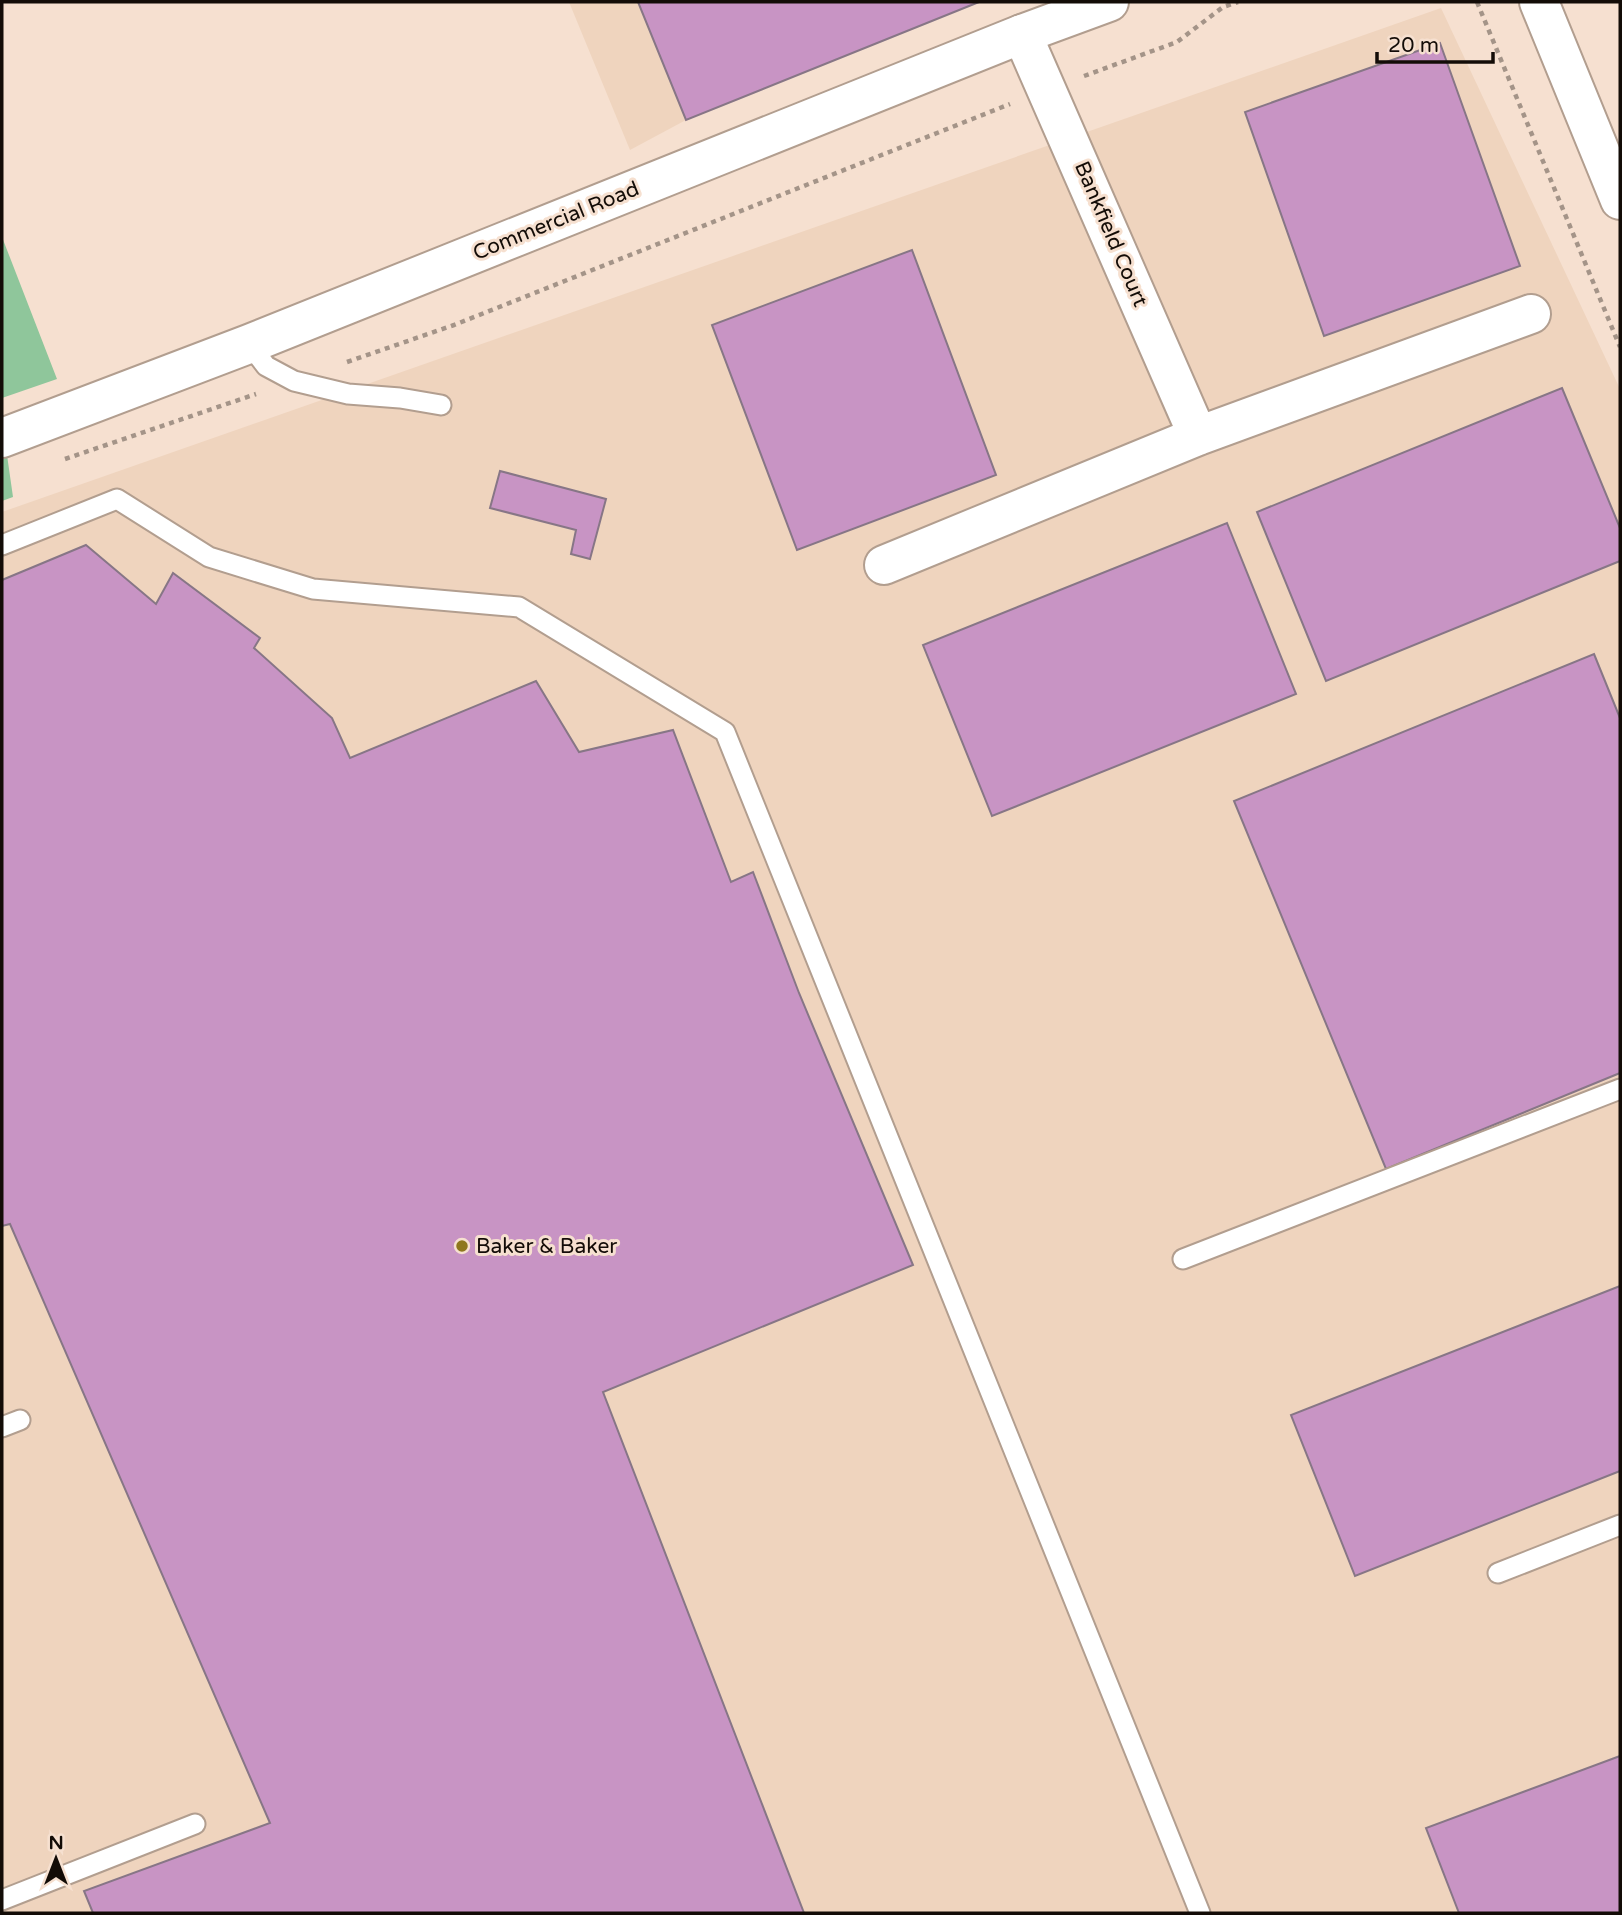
<svg xmlns="http://www.w3.org/2000/svg" width="1622" height="1915" font-family="'Varela Round',sans-serif">
<style>
.built{fill:#efd4be}
.green{fill:#8fc69b}
.building{fill:#c894c4;stroke:#877686;stroke-width:2}
.lines{fill:none;stroke-linecap:round;stroke-linejoin:round}
.lane-casing{stroke:#b29e8f;stroke-width:23}
.street-casing{stroke:#b29e8f;stroke-width:42}
.secondary-casing{stroke:#b29e8f;stroke-width:42}
.path{stroke:#a49488;stroke-width:4.5;stroke-dasharray:5 5;stroke-linecap:butt}
.lane{stroke:#fff;stroke-width:19}
.street{stroke:#fff;stroke-width:38}
.secondary{stroke:#fff;stroke-width:38}
.poi-dot{fill:#8e771c;stroke:#f6e0d0;stroke-width:2.5}
.labels{text-anchor:middle;dominant-baseline:central;stroke-width:6;stroke-linejoin:round;paint-order:stroke}
.street-label{font-size:21px;fill:#130c07;stroke:#f6e0d0}
.poi-label{font-size:21px;fill:#130c07;stroke:#f6e0d0;text-anchor:start}
</style>
<rect width="100%" height="100%" fill="#f6e0d0"/>
<!-- built -->
<path class="built" d="M 569,2 L 979,2 L 686,120 L 630,150 Z
M 1441,8 L 1620,389 L 1620,1913 L 2,1913 L 2,512 Z"/>
<!-- green -->
<path class="green" d="M 2,237 L 57,379 L 2,398 Z
M 6,448 L 13,497 L 2,501 L 2,449 Z"/>
<!-- building -->
<path class="building" d="M 638,2 L 979,2 L 686,120 Z
M 1440,43 L 1520,266 L 1324,336 L 1245,112 Z
M 912,250 L 996,475 L 797,550 L 712,325 Z
M 1562,388 L 1620,528 L 1620,561 L 1326,681 L 1257,512 Z
M 500,471 L 606,499 L 590,559 L 571,554 L 576,530 L 490,508 Z
M 1227,523 L 1296,694 L 992,816 L 923,645 Z
M 86,545 L 156,604 L 173,573 L 260,638 L 254,648 L 332,718 L 350,758 L 536,681 L 579,752 L 673,730 L 731,882 L 753,872 L 799,993 L 913,1265 L 603,1392 L 804,1913 L 93,1913 L 84,1891 L 270,1823 L 10,1224 L 2,1226 L 2,580 Z
M 1594,654 L 1620,718 L 1620,1073 L 1386,1169 L 1234,801 Z
M 1620,1286 L 1620,1471 L 1355,1576 L 1291,1415 Z
M 1620,1756 L 1620,1913 L 1459,1913 L 1426,1828 Z"/>
<g class="lines">
<defs>
<path id="lane" d="M 249,344 L 266,366 L 294,381 L 348,394 L 400,398 L 441,405
M 2,545 L 117,499 L 209,557 L 313,589 L 519,607 L 725,732 L 1200,1913
M 1183,1259 L 1620,1089
M 2,1427 L 20,1420
M 1498,1573 L 1620,1525
M 2,1900 L 195,1824"/>
<path id="street" d="M 1022,34 L 1198,436
M 884,565 L 1198,436 L 1531,314"/>
<path id="secondary" d="M 1539,2 L 1620,200
M 2,438 L 249,344 L 1022,34 L 1109,2"/>
</defs>
<!-- lane casing -->
<use href="#lane" class="lane-casing"/>
<!-- street casing -->
<use href="#street" class="street-casing"/>
<!-- secondary casing -->
<use href="#secondary" class="secondary-casing"/>
<!-- path -->
<path class="path" d="M 1477,2 L 1620,347
M 1084,76 L 1177,42 L 1223,7 L 1238,2
M 347,362 L 454,325 L 1010,104
M 65,459 L 256,394"/>
<!-- lane -->
<use href="#lane" class="lane"/>
<!-- street -->
<use href="#street" class="street"/>
<!-- secondary -->
<use href="#secondary" class="secondary"/>
</g>
<!-- markers -->
<circle class="poi-dot" cx="462" cy="1246" r="7"/>
<g class="labels">
<!-- street labels -->
<g class="street-label">
<text transform="translate(556 221) rotate(-22)">Commercial Road</text>
<text transform="translate(1111 234) rotate(67)">Bankfield Court</text>
</g>
<!-- poi labels -->
<g class="poi-label">
<text x="476" y="1246">Baker &amp; Baker</text>
</g>
</g>
<!-- border -->
<rect width="1622" height="1915" fill="none" stroke="#130c07" stroke-width="7"/>
<!-- north arrow -->
<g transform="translate(56 1859)" stroke="#f6e0d0" stroke-width="5" paint-order="stroke">
<path d="M0-5L12 26L0 18L-12 26Z" fill="#130c07"/>
<text y="-10" font-size="19" font-weight="bold" text-anchor="middle" fill="#130c07">N</text>
</g>
<!-- scale -->
<path d="M1377 52v10h116v-10" fill="none" stroke="#130c07" stroke-width="3.5"/>
<text x="1388" y="52" font-size="21" fill="#130c07" stroke="#f6e0d0" stroke-width="5" paint-order="stroke">20 m</text>
</svg>
